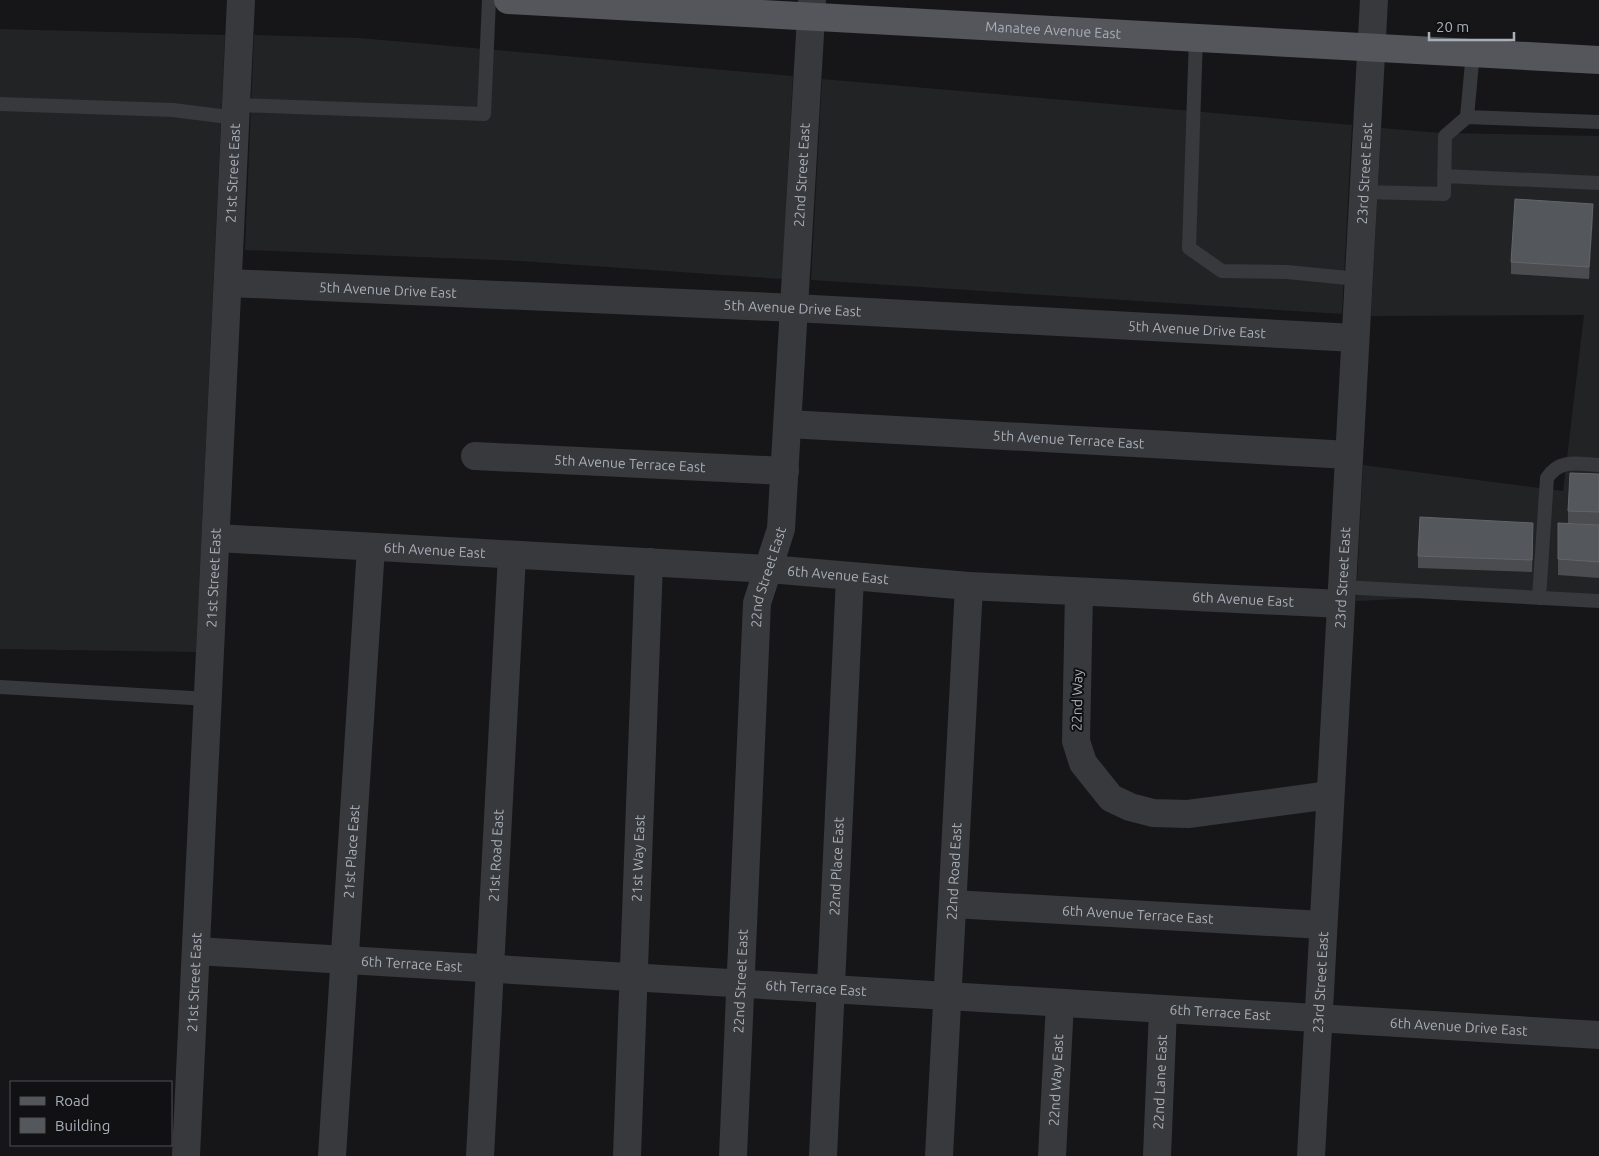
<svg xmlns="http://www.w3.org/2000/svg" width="1599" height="1156" font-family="Ubuntu,sans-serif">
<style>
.built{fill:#222325}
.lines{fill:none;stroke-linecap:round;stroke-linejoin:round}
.lane{stroke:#37393d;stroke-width:14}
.street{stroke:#37393d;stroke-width:28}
.primary{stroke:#54565c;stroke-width:28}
.wall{fill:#4a4c50}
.shaded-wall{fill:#313235}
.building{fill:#54575b;stroke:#62656a}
.labels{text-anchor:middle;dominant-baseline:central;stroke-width:4;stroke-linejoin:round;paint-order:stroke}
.street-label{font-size:14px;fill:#a9afb8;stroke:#111113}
</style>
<rect width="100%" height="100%" fill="#161618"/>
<!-- built -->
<path class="built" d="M 0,29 L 225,35 L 196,652 L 0,649 Z
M 254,35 L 359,38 L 793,76 L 782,279 L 520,261 L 245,250 Z
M 822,79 L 1352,125 L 1342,314 L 811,280 Z
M 1381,128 L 1441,133 L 1599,136 L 1599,594 L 1551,592 L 1356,601 L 1363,465 L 1563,491 L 1584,315 L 1371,316 Z"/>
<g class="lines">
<!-- lane -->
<path class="lane" d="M 1196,36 L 1189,248 L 1222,271 L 1287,272 L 1358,279
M 0,104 L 173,110 L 236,118
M 237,105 L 484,114 L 489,0
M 1467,117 L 1599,122
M 1444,176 L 1599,183
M 1363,192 L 1444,194 L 1445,136 L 1467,117 L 1473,52
M 1342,587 L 1599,601
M 1539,598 L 1547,478 C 1560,458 1578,464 1599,465
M 0,687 L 209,699"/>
<!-- street -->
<g class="street">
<path id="s1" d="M 229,283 L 795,308 L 1355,338"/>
<path id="s2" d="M 788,424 L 1349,455"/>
<path id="s3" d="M 475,456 L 785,471"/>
<path id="s4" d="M 217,538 L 769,569 L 969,586 L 1341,604"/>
<path d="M 1079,592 L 1076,741 L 1083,763 L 1111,798 L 1130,807 L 1153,813 L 1188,814 L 1330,795"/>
<path id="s5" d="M 953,904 L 1323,925"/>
<path id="s6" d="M 196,951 L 1599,1035"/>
<path id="s7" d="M 186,1156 L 241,0"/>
<path id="s8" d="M 332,1156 L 371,547"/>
<path id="s9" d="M 480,1156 L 512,555"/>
<path id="s10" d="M 627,1156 L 649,562"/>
<path id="s11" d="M 733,1156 L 757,603 L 781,529 L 812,0"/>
<path id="s12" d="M 823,1156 L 850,577"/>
<path id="s13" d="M 939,1156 L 969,586"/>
<path id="s14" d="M 1052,1156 L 1060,1003"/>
<path id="s15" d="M 1157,1156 L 1163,1009"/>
<path id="s16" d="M 1311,1156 L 1374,0"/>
</g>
<!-- primary -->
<path class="primary" id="s17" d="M 508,0 L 1599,60"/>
</g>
<!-- wall -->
<path class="wall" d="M 1593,217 L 1589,279 L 1511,274 L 1511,262 Z
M 1599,474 L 1599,525 L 1568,523 L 1568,511 Z
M 1558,523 L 1599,525 L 1599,578 L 1558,575 Z
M 1533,535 L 1532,572 L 1418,568 L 1418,556 Z"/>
<!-- shaded-wall -->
<path class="shaded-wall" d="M 1593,204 L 1593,217 L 1589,279 L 1589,267 Z"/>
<!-- building -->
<path class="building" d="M 1515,199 L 1593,204 L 1589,267 L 1511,262 Z
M 1570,473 L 1599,474 L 1599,512 L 1568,511 Z
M 1420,517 L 1533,523 L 1532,560 L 1418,556 Z
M 1558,523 L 1599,525 L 1599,562 L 1558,559 Z"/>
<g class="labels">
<!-- street labels -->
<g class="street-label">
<text stroke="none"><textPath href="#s17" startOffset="546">Manatee Avenue East</textPath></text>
<text stroke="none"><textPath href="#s7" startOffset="984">21st Street East</textPath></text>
<text stroke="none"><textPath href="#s16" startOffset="984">23rd Street East</textPath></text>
<text stroke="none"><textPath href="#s11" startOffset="986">22nd Street East</textPath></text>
<text stroke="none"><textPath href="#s1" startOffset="159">5th Avenue Drive East</textPath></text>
<text stroke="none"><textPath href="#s1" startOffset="564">5th Avenue Drive East</textPath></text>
<text stroke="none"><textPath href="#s1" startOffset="969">5th Avenue Drive East</textPath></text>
<text stroke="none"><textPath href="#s2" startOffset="281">5th Avenue Terrace East</textPath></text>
<text stroke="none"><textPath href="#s3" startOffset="155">5th Avenue Terrace East</textPath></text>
<text stroke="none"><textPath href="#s4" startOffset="218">6th Avenue East</textPath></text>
<text stroke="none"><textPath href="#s4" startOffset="622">6th Avenue East</textPath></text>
<text stroke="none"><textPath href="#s7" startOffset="579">21st Street East</textPath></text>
<text stroke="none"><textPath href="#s11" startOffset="581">22nd Street East</textPath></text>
<text stroke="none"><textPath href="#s16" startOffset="579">23rd Street East</textPath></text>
<text stroke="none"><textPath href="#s4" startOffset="1028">6th Avenue East</textPath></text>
<text transform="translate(1077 700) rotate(-89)">22nd Way</text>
<text stroke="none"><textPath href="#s8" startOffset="305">21st Place East</textPath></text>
<text stroke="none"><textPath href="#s9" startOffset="301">21st Road East</textPath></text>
<text stroke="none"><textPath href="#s10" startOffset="298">21st Way East</textPath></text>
<text stroke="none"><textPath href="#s12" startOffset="290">22nd Place East</textPath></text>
<text stroke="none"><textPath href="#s13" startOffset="285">22nd Road East</textPath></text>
<text stroke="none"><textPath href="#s5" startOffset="185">6th Avenue Terrace East</textPath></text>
<text stroke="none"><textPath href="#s6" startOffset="216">6th Terrace East</textPath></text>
<text stroke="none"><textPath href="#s11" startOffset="175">22nd Street East</textPath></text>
<text stroke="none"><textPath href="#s16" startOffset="174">23rd Street East</textPath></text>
<text stroke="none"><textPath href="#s7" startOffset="174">21st Street East</textPath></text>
<text stroke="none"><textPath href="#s6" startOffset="621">6th Terrace East</textPath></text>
<text stroke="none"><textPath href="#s6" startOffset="1026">6th Terrace East</textPath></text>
<text stroke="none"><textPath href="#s6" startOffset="1265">6th Avenue Drive East</textPath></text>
<text stroke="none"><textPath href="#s14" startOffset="76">22nd Way East</textPath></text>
<text stroke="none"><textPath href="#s15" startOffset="74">22nd Lane East</textPath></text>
</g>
</g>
<!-- legend -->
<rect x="10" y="1081" width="162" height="65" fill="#111113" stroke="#4e5055"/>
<rect x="20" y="1097" width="25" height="8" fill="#54565c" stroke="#4e5055"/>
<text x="55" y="1106" font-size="15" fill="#a9afb8">Road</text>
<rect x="20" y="1118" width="25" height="15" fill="#54575b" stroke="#4e5055"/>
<text x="55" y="1131" font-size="15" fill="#a9afb8">Building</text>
<!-- scale -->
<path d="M1429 32v8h85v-8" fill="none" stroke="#a9afb8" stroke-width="2.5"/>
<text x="1436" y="32" font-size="15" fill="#a9afb8" stroke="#111113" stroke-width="4" paint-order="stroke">20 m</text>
</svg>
